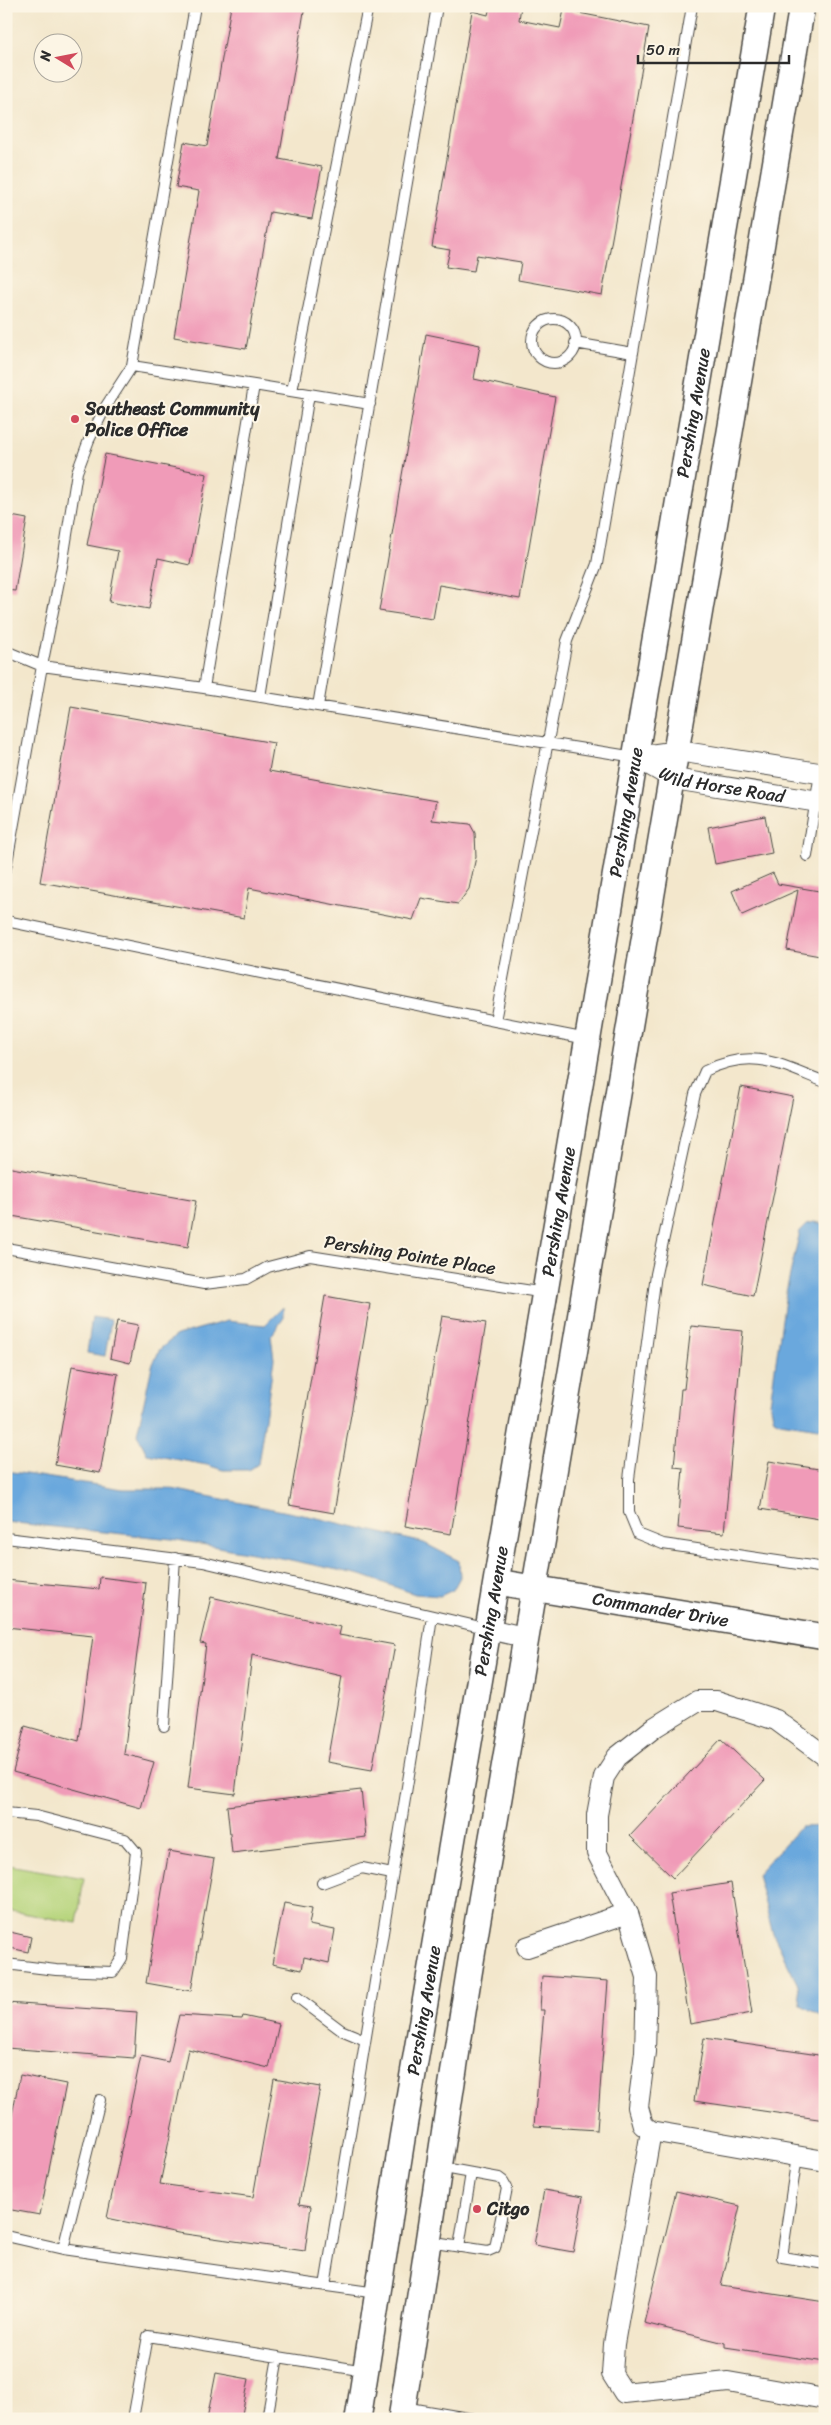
<svg xmlns="http://www.w3.org/2000/svg" width="831" height="2425" font-family="Sriracha,sans-serif">
<style>
.green{fill:#b6d47b;stroke:#708053}
.water{fill:#6ba8dd;stroke:#4b6a84}
.building{fill:#f09bb8}
.lines{fill:none;stroke-linecap:round;stroke-linejoin:round}
.service-casing{stroke:#494743;stroke-width:12}
.minor-casing{stroke:#494743;stroke-width:22}
.tertiary-casing{stroke:#494743;stroke-width:28}
.service{stroke:#fff;stroke-width:10}
.minor{stroke:#fff;stroke-width:20}
.tertiary{stroke:#fff;stroke-width:25}
.poi-dot{fill:#d1495b;stroke:#fcf5e5;stroke-width:2}
.labels{text-anchor:middle;dominant-baseline:central;stroke-width:4;stroke-linejoin:round;paint-order:stroke}
.poi-label{font-size:18px;font-weight:bold;fill:#2b2b2b;stroke:#fcf5e5;text-anchor:start}
.street-label{font-size:18px;fill:#2b2b2b;stroke:#fcf5e5}
</style>
<rect width="100%" height="100%" fill="#fcf5e5"/>
<filter id="ink" filterUnits="userSpaceOnUse"><feTurbulence type="fractalNoise" baseFrequency=".02" numOctaves="2"/><feDisplacementMap in="SourceGraphic" scale="10" xChannelSelector="R" yChannelSelector="G"/><feConvolveMatrix kernelMatrix="1 2 1 2 8 2 1 2 1" color-interpolation-filters="sRGB"/></filter>
<filter id="wash" filterUnits="userSpaceOnUse"><feTurbulence type="fractalNoise" baseFrequency=".0096" numOctaves="4" result="noise"/><feDisplacementMap in="SourceGraphic" scale="20" xChannelSelector="R" yChannelSelector="G"/><feGaussianBlur stdDeviation="1.12" result="paint"/><feColorMatrix in="noise" values="0 0 0 0 0 0 0 0 0 0 0 0 0 0 0 0 0 1.4 0 .05"/><feComposite in="paint" operator="in"/></filter>
<g filter="url(#wash)">
<rect width="100%" height="100%" fill="#f3e7cc"/>
<!-- green -->
<path class="green" d="M 8,1865 L 84,1878 L 77,1923 L 6,1910 Z"/>
<!-- water -->
<path class="water" d="M 814,1222 L 825,1224 L 825,1429 L 780,1422 L 774,1419 L 770,1403 L 786,1292 L 800,1231 L 807,1224 Z
M 283,1307 L 283,1319 L 271,1336 L 274,1359 L 258,1464 L 249,1470 L 223,1470 L 207,1465 L 147,1454 L 137,1434 L 152,1366 L 160,1349 L 177,1335 L 227,1321 L 265,1325 Z
M 92,1317 L 111,1320 L 105,1356 L 87,1353 Z
M 6,1471 L 123,1489 L 172,1489 L 313,1517 L 424,1543 L 459,1561 L 460,1577 L 453,1590 L 440,1596 L 415,1594 L 361,1575 L 286,1559 L 172,1539 L 6,1522 Z
M 825,1826 L 825,2018 L 801,2005 L 798,1985 L 773,1934 L 757,1874 L 800,1827 Z"/>
<g id="blocks">
<!-- building -->
<path class="building" d="M 231,6 L 305,6 L 279,159 L 322,167 L 312,219 L 270,212 L 246,349 L 174,337 L 199,191 L 176,187 L 184,142 L 207,146 Z
M 490,6 L 521,6 L 519,20 L 560,28 L 564,10 L 649,27 L 602,295 L 518,280 L 521,262 L 477,255 L 474,271 L 446,267 L 450,250 L 432,247 L 472,11 L 488,15 Z
M 426,334 L 480,345 L 474,379 L 555,397 L 520,599 L 439,585 L 433,619 L 379,611 Z
M 105,454 L 207,474 L 190,565 L 158,558 L 149,609 L 109,602 L 118,551 L 87,545 Z
M 6,515 L 27,519 L 15,591 L 6,590 Z
M 71,707 L 274,743 L 269,771 L 436,801 L 432,820 L 470,824 L 475,833 L 476,857 L 469,889 L 458,904 L 421,898 L 413,920 L 249,888 L 244,918 L 40,882 Z
M 765,816 L 772,853 L 715,864 L 708,827 Z
M 773,873 L 778,884 L 825,892 L 825,931 L 820,956 L 787,950 L 798,890 L 742,915 L 732,891 Z
M 741,1087 L 793,1097 L 753,1296 L 703,1285 Z
M 6,1167 L 196,1201 L 188,1247 L 6,1215 Z
M 325,1296 L 370,1304 L 334,1513 L 289,1505 Z
M 442,1316 L 486,1323 L 451,1534 L 405,1526 Z
M 117,1321 L 138,1325 L 130,1363 L 110,1358 Z
M 691,1326 L 743,1331 L 724,1533 L 678,1528 L 683,1468 L 674,1467 L 681,1389 L 684,1389 Z
M 72,1366 L 118,1374 L 100,1473 L 55,1465 Z
M 769,1461 L 825,1470 L 825,1520 L 760,1509 Z
M 100,1577 L 146,1583 L 124,1754 L 154,1762 L 141,1808 L 13,1772 L 25,1726 L 79,1741 L 93,1636 L 6,1627 L 6,1580 L 99,1589 Z
M 211,1597 L 341,1627 L 339,1635 L 395,1645 L 372,1770 L 327,1762 L 342,1676 L 252,1655 L 235,1794 L 188,1788 L 206,1644 L 200,1643 Z
M 721,1739 L 765,1780 L 673,1878 L 630,1836 Z
M 361,1790 L 366,1837 L 232,1853 L 227,1806 Z
M 169,1851 L 214,1859 L 191,1991 L 146,1983 Z
M 731,1883 L 752,2013 L 690,2024 L 669,1893 Z
M 284,1903 L 312,1908 L 309,1925 L 335,1930 L 329,1963 L 304,1957 L 302,1970 L 272,1964 Z
M 6,1931 L 31,1937 L 28,1952 L 6,1947 Z
M 542,1976 L 608,1981 L 597,2130 L 534,2126 L 544,2010 L 540,2010 Z
M 6,2003 L 137,2012 L 134,2058 L 6,2048 Z
M 179,2015 L 242,2019 L 243,2016 L 279,2024 L 269,2068 L 188,2049 L 160,2184 L 253,2197 L 274,2079 L 320,2087 L 299,2204 L 311,2206 L 305,2251 L 178,2233 L 107,2218 L 141,2056 L 168,2062 Z
M 704,2038 L 825,2056 L 825,2120 L 694,2101 Z
M 20,2075 L 66,2084 L 40,2215 L 6,2209 L 6,2145 Z
M 544,2190 L 583,2197 L 573,2252 L 534,2245 Z
M 676,2191 L 740,2206 L 721,2286 L 825,2302 L 825,2362 L 725,2347 L 725,2343 L 644,2323 Z
M 216,2373 L 249,2379 L 241,2419 L 207,2419 Z"/>
</g>
</g>
<g filter="url(#ink)">
<use href="#blocks" fill-opacity="0" stroke="#494743" stroke-width="1"/>
<g class="lines">
<defs>
<path id="service" d="M 195,6 L 132,366 L 254,385 L 204,688 L 635,757
M532 341a22 22 0 1 1 44 0a22 22 0 1 1-44 0Z
M 575,343 L 633,353
M 254,385 L 370,404
M 292,391 L 368,6
M 6,651 L 42,666 L 62,566 L 77,472 L 89,440 L 106,406 L 132,366
M 260,697 L 309,394
M 318,706 L 437,6
M 807,856 L 820,773
M 6,868 L 42,666 L 204,688
M 6,921 L 495,1021
M 587,1039 L 495,1021 L 567,641 L 597,564 L 692,6
M 825,1082 C 779,1064 753,1047 705,1071 L 695,1094 L 656,1274 L 629,1479 L 629,1512 L 638,1534 L 663,1544 L 825,1568
M 6,1248 L 204,1284 L 246,1279 L 268,1267 L 310,1256 L 545,1293
M 6,1538 L 203,1562 L 489,1629
M 164,1726 L 175,1558
M 6,1813 L 36,1816 L 125,1839 L 136,1852 L 122,1958 L 113,1972 L 56,1970 L 6,1964
M 322,1883 L 362,1868 L 392,1874
M 297,1997 L 341,2030 L 365,2040
M 797,2156 L 782,2257 L 825,2264
M 6,2236 L 63,2249 L 377,2293
M 428,2242 L 488,2251 L 495,2248 L 507,2188 L 503,2181 L 499,2178 L 439,2167
M 459,2247 L 471,2173
M 63,2249 L 100,2100
M 325,2286 L 414,1744 L 432,1616
M 403,2407 L 474,2419
M 133,2419 L 148,2336 L 365,2371
M 267,2419 L 278,2357"/>
<g id="minor">
<path id="s1" d="M 636,757 L 674,779 L 825,803"/>
<path d="M 636,757 L 678,751 L 825,774"/>
<path d="M 489,1629 L 528,1638"/>
<path d="M 825,1756 L 776,1720 L 717,1701 L 697,1701 L 655,1727 L 617,1757 L 604,1777 L 597,1815 L 597,1853 L 628,1913 L 647,1977 L 645,2052 L 638,2107 L 643,2125 L 651,2131 L 825,2161"/>
<path d="M 527,1947 L 628,1913"/>
<path d="M 651,2131 L 614,2344 L 612,2374 L 624,2393 L 728,2382 L 825,2399"/>
</g>
<g id="tertiary">
<path id="s2" d="M 497,1582 L 825,1637"/>
<path id="s3" d="M 358,2419 L 402,2139 L 762,6"/>
<path d="M 401,2419 C 430,2237 454,2054 486,1872 C 595,1251 698,629 802,6"/>
</g>
</defs>
<!-- service casing -->
<use href="#service" class="service-casing"/>
<!-- minor casing -->
<use href="#minor" class="minor-casing"/>
<!-- tertiary casing -->
<use href="#tertiary" class="tertiary-casing"/>
<!-- service -->
<use href="#service" class="service"/>
<!-- minor -->
<use href="#minor" class="minor"/>
<!-- tertiary -->
<use href="#tertiary" class="tertiary"/>
</g>
</g>
<!-- markers -->
<g class="poi-dot">
<circle cx="75" cy="419" r="5"/>
<circle cx="477" cy="2209" r="5"/>
</g>
<g class="labels">
<!-- poi labels -->
<g class="poi-label">
<text x="85" y="409">Southeast Community<tspan x="85" dy="21">Police Office</tspan></text>
<text x="487" y="2209">Citgo</text>
</g>
<!-- street labels -->
<g class="street-label">
<text stroke="none"><textPath href="#s3" startOffset="2034">Pershing Avenue</textPath></text>
<text stroke="none"><textPath href="#s1" startOffset="92">Wild Horse Road</textPath></text>
<text stroke="none"><textPath href="#s3" startOffset="1629">Pershing Avenue</textPath></text>
<text stroke="none"><textPath href="#s3" startOffset="1224">Pershing Avenue</textPath></text>
<text transform="translate(410 1255) rotate(9)">Pershing Pointe Place</text>
<text stroke="none"><textPath href="#s2" startOffset="166">Commander Drive</textPath></text>
<text stroke="none"><textPath href="#s3" startOffset="819">Pershing Avenue</textPath></text>
<text stroke="none"><textPath href="#s3" startOffset="414">Pershing Avenue</textPath></text>
</g>
</g>
<!-- margin -->
<rect width="831" height="2425" fill="none" stroke="#fcf5e5" stroke-width="25"/>
<!-- north arrow -->
<g transform="translate(58 58) rotate(280)"><circle r="24" fill="#fcf5e5" stroke="#a8a49b"/>
<path d="M0-4L9 19L0 12L-9 19Z" fill="#d1495b"/>
<text y="-8" font-size="14" font-weight="bold" text-anchor="middle" fill="#2b2b2b">N</text>
</g>
<!-- scale -->
<path d="M638 55v8h151v-8" fill="none" stroke="#2b2b2b" stroke-width="2.5"/>
<text x="646" y="55" font-size="15" fill="#2b2b2b" stroke="#fcf5e5" stroke-width="4" paint-order="stroke">50 m</text>
</svg>
